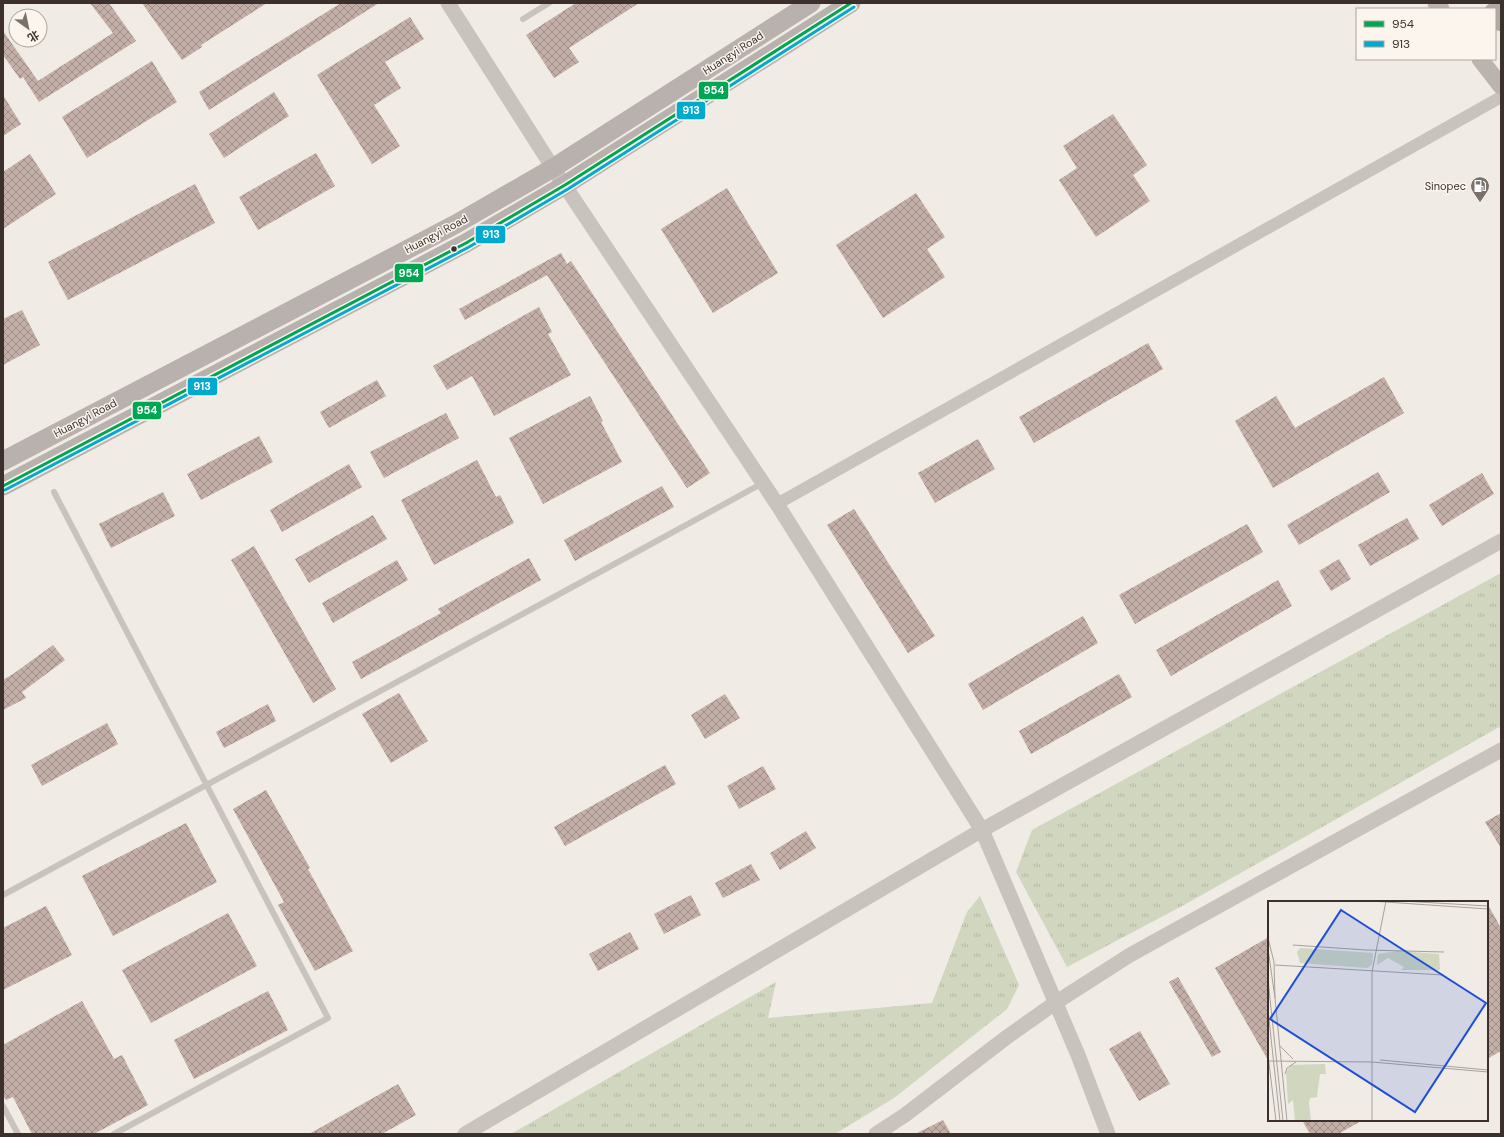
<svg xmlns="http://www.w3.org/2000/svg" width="1504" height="1137" font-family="'DM Sans','Noto Sans SC',sans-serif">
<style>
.park{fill:url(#park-tufts)}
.building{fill:url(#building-cross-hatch)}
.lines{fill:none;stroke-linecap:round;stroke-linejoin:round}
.service{stroke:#c9c3be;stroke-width:6}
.minor{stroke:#c9c3be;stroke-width:12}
.tertiary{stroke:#c9c3be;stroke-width:15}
.secondary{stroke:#bab3ae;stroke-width:17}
.primary{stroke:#b8b1ad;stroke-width:19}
.motorway{stroke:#afaaa4;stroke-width:22}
.bus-1-casing{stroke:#fbf5ee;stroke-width:6}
.bus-2-casing{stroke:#fbf5ee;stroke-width:6}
.bus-1{stroke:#00a651;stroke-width:3}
.bus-2{stroke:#00a9ce;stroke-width:3}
.bus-dot{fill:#3b302b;stroke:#fbf5ee;stroke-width:1.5}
.labels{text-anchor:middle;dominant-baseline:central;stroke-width:3;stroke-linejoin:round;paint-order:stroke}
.street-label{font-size:11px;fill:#3b302b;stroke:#fbf5ee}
.poi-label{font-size:11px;fill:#3b302b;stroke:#fbf5ee;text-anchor:end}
.inset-road{fill:none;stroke:#a8a09b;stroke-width:1}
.view{fill:#1d4ed8;fill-opacity:0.15;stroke:#1d4ed8;stroke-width:2}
.inset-edge{fill:none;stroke:#3b302b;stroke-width:2}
.line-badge{stroke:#fbf5ee;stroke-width:1.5}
.badge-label{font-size:11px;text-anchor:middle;font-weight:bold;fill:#fff}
</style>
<defs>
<pattern id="park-tufts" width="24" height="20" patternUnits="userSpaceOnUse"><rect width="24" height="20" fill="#d1d6bf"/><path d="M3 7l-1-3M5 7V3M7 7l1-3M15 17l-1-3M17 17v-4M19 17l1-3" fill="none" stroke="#b4b8a4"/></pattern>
<pattern id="building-cross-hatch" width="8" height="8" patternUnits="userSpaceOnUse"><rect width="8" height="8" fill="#c3afa7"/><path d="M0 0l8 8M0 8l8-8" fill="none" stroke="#a08f88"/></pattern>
</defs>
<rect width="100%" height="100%" fill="#f0ebe5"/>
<!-- park -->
<path class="park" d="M 1501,573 L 1501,726 L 1184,905 L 1067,967 L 1016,872 L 1032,830 Z
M 980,896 L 1019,985 L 1007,1009 L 894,1098 L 835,1134 L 511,1134 L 776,982 L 768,1018 L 932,1003 L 967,912 Z"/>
<!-- building -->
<path class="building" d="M 90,3 L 109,3 L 136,41 L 39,102 L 23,77 L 20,79 L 3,55 L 3,31 L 38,81 L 113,33 Z
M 142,3 L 267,3 L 201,45 L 202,47 L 182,60 Z
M 341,3 L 379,3 L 209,110 L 199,92 Z
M 576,3 L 639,3 L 569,48 L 579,62 L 554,78 L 526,35 Z
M 410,17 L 424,39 L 385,62 L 401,88 L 374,105 L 400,146 L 372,164 L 317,75 Z
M 152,61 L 177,102 L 87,158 L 62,117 Z
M 274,92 L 289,116 L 224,158 L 209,134 Z
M 3,95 L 21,124 L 3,136 Z
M 1113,114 L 1147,165 L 1133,175 L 1150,201 L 1096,237 L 1059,180 L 1077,168 L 1063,146 Z
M 316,153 L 335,186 L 258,230 L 239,197 Z
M 30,154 L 56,194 L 3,229 L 3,172 Z
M 195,184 L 215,223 L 68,300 L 48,262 Z
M 727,188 L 778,273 L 713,313 L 661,229 Z
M 916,193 L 945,237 L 927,249 L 945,277 L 883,318 L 836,245 Z
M 561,253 L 567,264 L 571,261 L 710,473 L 687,488 L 547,275 L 465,320 L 459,309 Z
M 539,307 L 552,332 L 548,334 L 571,375 L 494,416 L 472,376 L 447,390 L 433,366 Z
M 22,310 L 40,345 L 3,365 L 3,319 Z
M 1148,343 L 1163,369 L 1034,443 L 1019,417 Z
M 1384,377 L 1404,413 L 1273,488 L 1235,421 L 1276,396 L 1295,428 Z
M 377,380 L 386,396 L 329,428 L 320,412 Z
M 590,396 L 603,421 L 601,422 L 622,462 L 543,504 L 509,438 Z
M 446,413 L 459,438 L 384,478 L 370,452 Z
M 259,436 L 273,462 L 201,500 L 187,474 Z
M 978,439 L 995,469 L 935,503 L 918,473 Z
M 477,460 L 496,497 L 500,495 L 514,523 L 434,565 L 401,500 Z
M 349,464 L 362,487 L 282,532 L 270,510 Z
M 1378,472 L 1390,492 L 1299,545 L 1287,525 Z
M 1482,473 L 1494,494 L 1442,526 L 1429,505 Z
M 662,486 L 674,507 L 575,561 L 564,540 Z
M 163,492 L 175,516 L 111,548 L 99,524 Z
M 854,509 L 935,636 L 908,653 L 827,525 Z
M 373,515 L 387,539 L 309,583 L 295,559 Z
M 1407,518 L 1419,539 L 1370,566 L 1358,545 Z
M 1247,524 L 1263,552 L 1135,624 L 1119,595 Z
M 254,546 L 336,689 L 313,703 L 231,560 Z
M 529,558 L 541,580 L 361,679 L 352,662 L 441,613 L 438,609 Z
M 1339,559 L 1351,579 L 1331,591 L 1319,571 Z
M 397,560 L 408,580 L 333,623 L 322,603 Z
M 1278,580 L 1292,606 L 1171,676 L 1156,650 Z
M 1083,616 L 1098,643 L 983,710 L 968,684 Z
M 53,645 L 65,660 L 22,692 L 26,698 L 3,710 L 3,680 L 13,674 Z
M 1119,674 L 1132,697 L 1031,754 L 1019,731 Z
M 399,693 L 428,741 L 391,763 L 362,714 Z
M 725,694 L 740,718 L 705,739 L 691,715 Z
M 268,704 L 276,721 L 224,748 L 216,732 Z
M 107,723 L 118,744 L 42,786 L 31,765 Z
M 665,765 L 676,784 L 565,846 L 554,827 Z
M 763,766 L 776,789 L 739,809 L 727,786 Z
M 266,790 L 310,868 L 308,869 L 353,951 L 315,971 L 278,905 L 284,902 L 233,809 Z
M 1501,813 L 1501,848 L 1485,822 Z
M 186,823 L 217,882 L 113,936 L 82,876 Z
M 806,831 L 816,848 L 780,870 L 770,853 Z
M 751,864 L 760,880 L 723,898 L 715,883 Z
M 691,895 L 701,915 L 664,934 L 654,914 Z
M 1487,903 L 1501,928 L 1501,1051 L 1487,1059 Z
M 46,906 L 72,955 L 3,990 L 3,928 Z
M 228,913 L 257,966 L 151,1023 L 122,970 Z
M 630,932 L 639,949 L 598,971 L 589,954 Z
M 1269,937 L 1269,1062 L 1215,968 Z
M 1178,977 L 1221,1052 L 1212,1057 L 1169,982 Z
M 268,991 L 288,1030 L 194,1079 L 174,1040 Z
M 82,1001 L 114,1059 L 122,1055 L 148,1105 L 94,1134 L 32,1134 L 13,1097 L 6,1100 L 3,1095 L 3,1045 Z
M 1140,1031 L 1170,1084 L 1139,1101 L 1109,1049 Z
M 398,1084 L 416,1115 L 382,1134 L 309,1134 Z
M 943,1120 L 951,1134 L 915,1134 Z
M 1302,1120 L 1363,1120 L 1338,1134 L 1310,1134 Z"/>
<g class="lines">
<!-- service -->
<path class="service" d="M 523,19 L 549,3
M 54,492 L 328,1018 L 114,1134
M 3,895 L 554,597 L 763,483
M 3,1106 L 18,1134"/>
<!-- minor -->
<path class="minor" d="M 777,504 L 1501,97"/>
<!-- tertiary -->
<path class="tertiary" d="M 448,3 L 553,168 L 777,504 L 982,830 L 1078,1055 L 1108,1134
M 465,1134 L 982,830 L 1501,541
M 876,1134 L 905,1115 L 1007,1037 L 1055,1003 L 1130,955 L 1501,750"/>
<!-- secondary -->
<path class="secondary" d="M 1436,3 L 1441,9
M 1480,59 L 1501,86"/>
<!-- primary -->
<path class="primary" d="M 3,461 L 456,224 L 553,168 L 811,3
M 3,486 L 466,243 L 565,185 L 851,3"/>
<!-- motorway -->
<path class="motorway" d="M 1495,13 L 1501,20"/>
<defs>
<path id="bus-1" d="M 3,486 L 466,243 L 565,185 L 851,3"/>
<path id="bus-2" d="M 5,490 L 469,247 L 568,189 L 854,7"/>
</defs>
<!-- bus-1 casing -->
<use href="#bus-1" class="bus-1-casing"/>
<!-- bus-2 casing -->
<use href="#bus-2" class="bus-2-casing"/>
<!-- bus-1 -->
<use href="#bus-1" class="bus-1"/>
<!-- bus-2 -->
<use href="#bus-2" class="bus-2"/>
</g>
<!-- icons -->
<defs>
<symbol id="fuel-pin" viewBox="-11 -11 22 30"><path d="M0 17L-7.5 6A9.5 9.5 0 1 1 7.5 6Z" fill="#7a716c" stroke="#fbf5ee"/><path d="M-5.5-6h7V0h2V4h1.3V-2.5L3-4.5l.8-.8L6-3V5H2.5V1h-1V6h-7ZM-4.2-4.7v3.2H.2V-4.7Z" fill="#fff"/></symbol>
</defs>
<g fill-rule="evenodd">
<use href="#fuel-pin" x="1469" y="175" width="22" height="30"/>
</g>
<!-- markers -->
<circle class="bus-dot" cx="454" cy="249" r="3.5"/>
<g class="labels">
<!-- street labels -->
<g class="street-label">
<text transform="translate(733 53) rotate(-33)">Huangyi Road</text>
<text transform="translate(436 234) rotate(-28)">Huangyi Road</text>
<text transform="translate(85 418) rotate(-28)">Huangyi Road</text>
</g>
<!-- poi labels -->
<g class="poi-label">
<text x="1466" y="186">Sinopec</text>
</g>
</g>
<!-- overview -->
<g transform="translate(1268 901)">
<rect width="220" height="220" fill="#f0ebe5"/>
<path d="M 32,47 L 105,52 L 104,64 L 99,67 L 32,62 L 29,51 ZM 129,50 L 171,53 L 172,69 L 133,69 L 136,66 L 120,57 L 109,64 L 110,53 ZM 57,163 L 58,173 L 52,173 L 49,196 L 42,197 L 41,202 L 43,220 L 27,220 L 25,199 L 20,203 L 18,171 L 23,164 Z" fill="#d1d6bf"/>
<path class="inset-road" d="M 103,0 L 220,8M 134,0 L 220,5M 0,37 L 6,61 L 7,97 L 19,220M 25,44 L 98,49 L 176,51M 0,48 L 7,97M 7,64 L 175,74M 0,79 L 15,220M 0,109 L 12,220M 12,145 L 25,158M 0,154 L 8,220M 112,159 L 220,169M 0,160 L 104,161 L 220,171M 17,173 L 19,167 L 28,161M 104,220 L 104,71 L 118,0"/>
<path class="view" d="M 73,9 L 218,102 L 147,211 L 2,118 Z"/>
<rect width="220" height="220" class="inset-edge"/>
</g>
<g class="line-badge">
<rect x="698" y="81" width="31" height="19" rx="4" fill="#00a651"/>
<rect x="676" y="101" width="30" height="19" rx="4" fill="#00a9ce"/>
<rect x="475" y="225" width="31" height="19" rx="4" fill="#00a9ce"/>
<rect x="394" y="263" width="30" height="20" rx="4" fill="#00a651"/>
<rect x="187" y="377" width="31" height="19" rx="4" fill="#00a9ce"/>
<rect x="132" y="401" width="30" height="19" rx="4" fill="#00a651"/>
</g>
<g class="badge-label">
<text x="714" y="94">954</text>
<text x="691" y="114">913</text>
<text x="491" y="238">913</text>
<text x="409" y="277">954</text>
<text x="202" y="390">913</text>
<text x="147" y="414">954</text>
</g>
<!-- border -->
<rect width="1504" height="1137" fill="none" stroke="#3b302b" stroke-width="8"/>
<!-- legend -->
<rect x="1356" y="8" width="140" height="52" fill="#fbf5ee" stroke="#aea6a0"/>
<rect x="1364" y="21" width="20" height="6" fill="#00a651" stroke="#aea6a0"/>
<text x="1392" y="28" font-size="12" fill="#3b302b">954</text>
<rect x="1364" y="41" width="20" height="6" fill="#00a9ce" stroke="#aea6a0"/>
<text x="1392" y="48" font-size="12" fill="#3b302b">913</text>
<!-- north arrow -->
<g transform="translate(28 28) rotate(147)"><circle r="19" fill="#fbf5ee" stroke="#aea6a0"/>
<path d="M0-3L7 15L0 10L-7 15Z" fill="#7a716c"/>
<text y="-6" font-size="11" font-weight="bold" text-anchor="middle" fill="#3b302b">北</text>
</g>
</svg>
